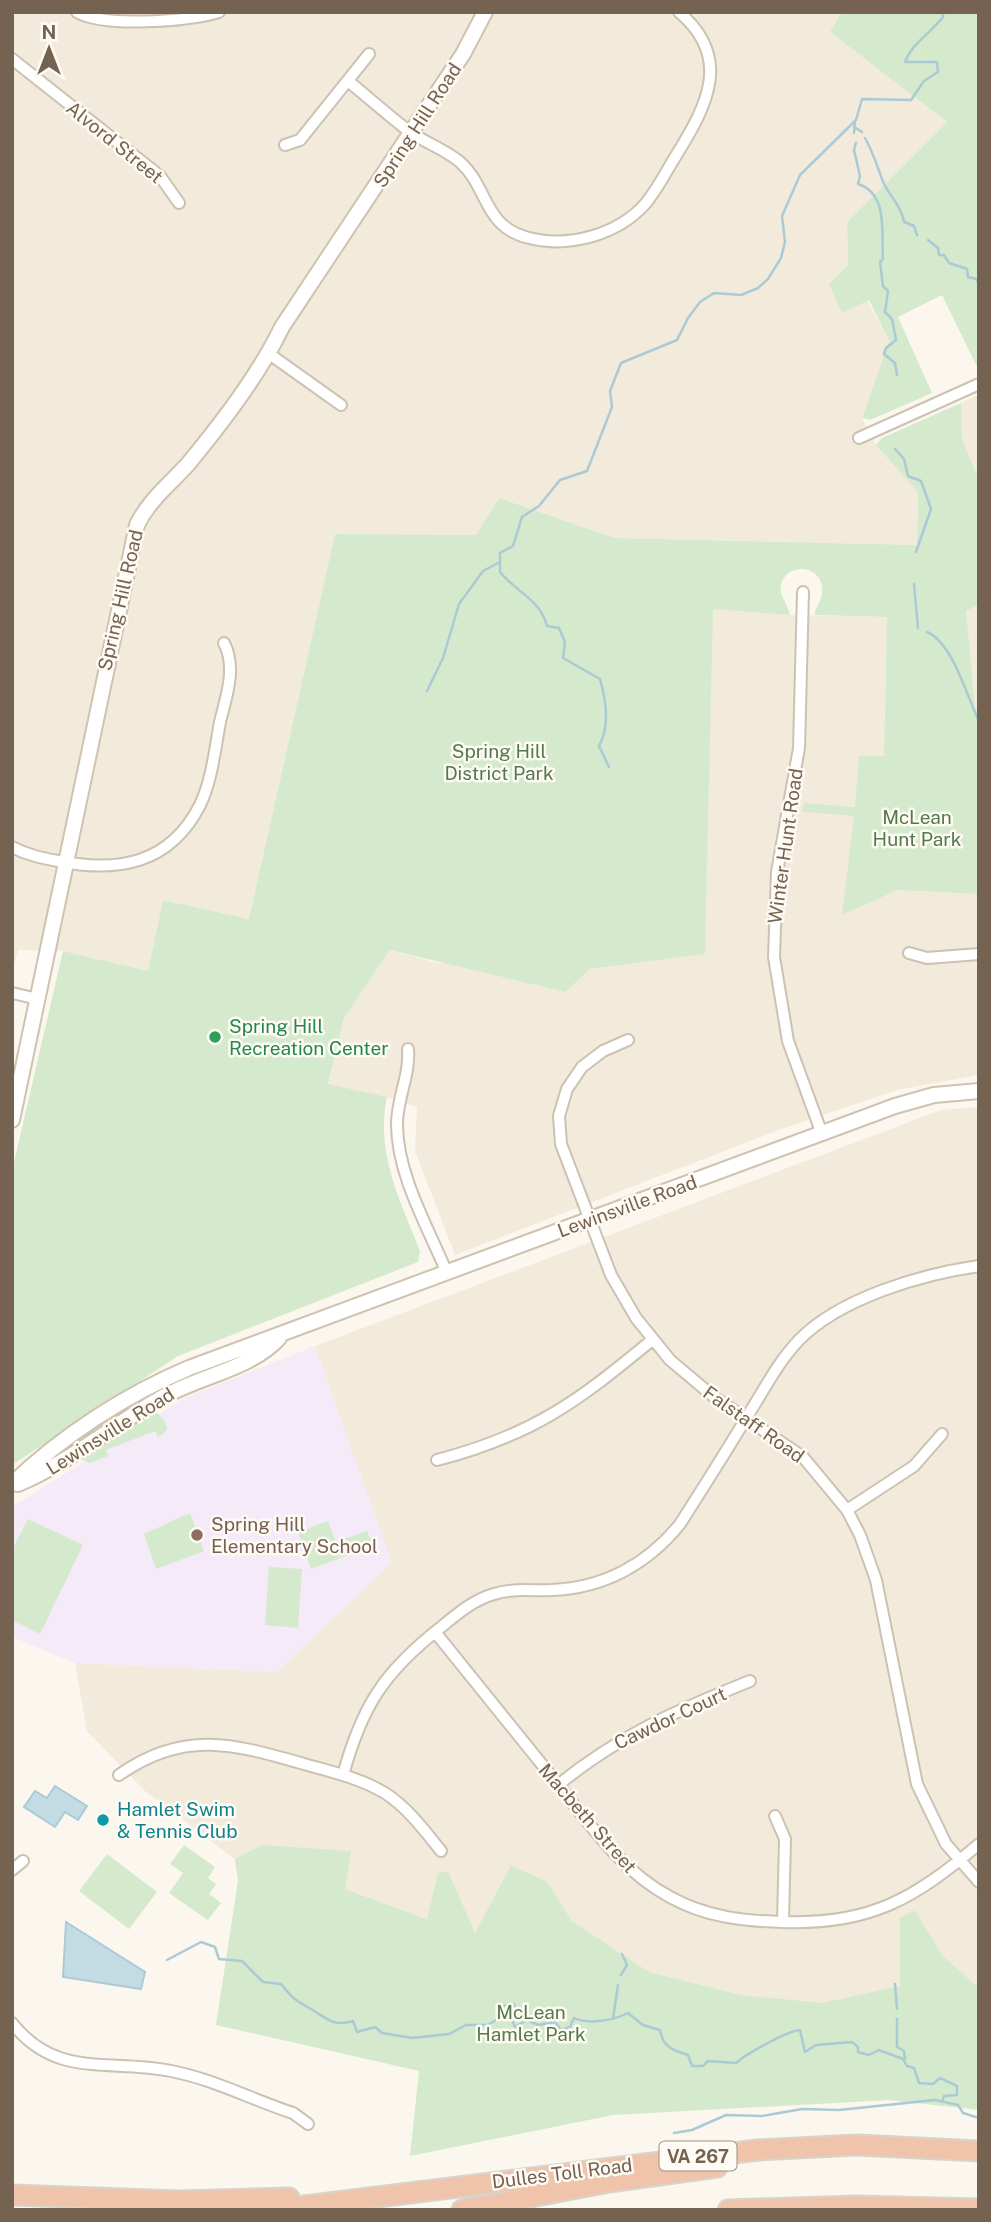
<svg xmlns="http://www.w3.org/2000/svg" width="991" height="2222" font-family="'Public Sans',sans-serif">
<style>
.residential{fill:#f2ebdc}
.education{fill:#f4eaf8}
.green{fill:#d5e9cc}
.water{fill:#c3dce4;stroke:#aacad5;stroke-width:2}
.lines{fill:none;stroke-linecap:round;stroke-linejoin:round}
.stream{stroke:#aacad5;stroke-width:2.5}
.street-casing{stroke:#cdc1b3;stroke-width:14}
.secondary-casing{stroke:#d0c2b1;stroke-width:18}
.highway-casing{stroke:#d9d3ce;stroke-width:23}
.street{stroke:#fff;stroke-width:10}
.secondary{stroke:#fff;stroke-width:14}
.highway{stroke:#efc4ab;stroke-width:19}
.leisure-dot{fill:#2e9e5b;stroke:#fefbf4;stroke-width:2.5}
.education-dot{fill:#8d6e63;stroke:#fefbf4;stroke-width:2.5}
.culture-dot{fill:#0f9aa8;stroke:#fefbf4;stroke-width:2.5}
.labels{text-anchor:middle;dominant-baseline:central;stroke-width:5;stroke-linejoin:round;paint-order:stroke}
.shield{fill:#fefbf4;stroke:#9f9082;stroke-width:2}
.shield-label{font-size:18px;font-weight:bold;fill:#766251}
.street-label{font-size:19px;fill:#766251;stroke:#fefbf4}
.park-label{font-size:19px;fill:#537a4a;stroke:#fefbf4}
.leisure-label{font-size:19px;fill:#27864d;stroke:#fefbf4;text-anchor:start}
.education-label{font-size:19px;fill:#785e54;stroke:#fefbf4;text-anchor:start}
.culture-label{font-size:19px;fill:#0d838f;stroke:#fefbf4;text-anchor:start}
</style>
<rect width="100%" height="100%" fill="#fbf7ee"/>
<!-- residential -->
<path class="residential" d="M 12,12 L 842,12 L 830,32 L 947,122 L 847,222 L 848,265 L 889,341 L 862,418 L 876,445 L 918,491 L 917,545 L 615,538 L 499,498 L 477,535 L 335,534 L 249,919 L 163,900 L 148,971 L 63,951 L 18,950 L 12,973 Z
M 979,394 L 979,479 L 962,440 L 961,403 Z
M 979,604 L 979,712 L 975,708 L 965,611 Z
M 712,608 L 790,615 L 887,617 L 884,756 L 856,807 L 804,803 L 802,812 L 855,816 L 842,915 L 898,890 L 979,894 L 979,1075 L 897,1090 L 776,1131 L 455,1255 L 415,1151 L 417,1107 L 387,1097 L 328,1085 L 344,1018 L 390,950 L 438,963 L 590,969 L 705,954 Z
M 979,1107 L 979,1988 L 942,1955 L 915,1910 L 900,1918 L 900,1986 L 822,2004 L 741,1995 L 649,1972 L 572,1921 L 547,1882 L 511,1865 L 475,1934 L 448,1871 L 438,1874 L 428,1919 L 345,1889 L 238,1881 L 235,1859 L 145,1791 L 87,1731 L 75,1663 L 277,1672 L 391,1563 L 315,1346 L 941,1110 Z"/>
<!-- education -->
<path class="education" d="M 315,1346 L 392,1563 L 277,1672 L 75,1663 L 12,1637 L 12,1507 L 185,1398 Z"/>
<!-- green -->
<path class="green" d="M 842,12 L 979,12 L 979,371 L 942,295 L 898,317 L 932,393 L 870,420 L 862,418 L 889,341 L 869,300 L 842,313 L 829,284 L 848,265 L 847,222 L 947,122 L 830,32 Z
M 961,403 L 962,440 L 979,479 L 979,604 L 966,611 L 975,708 L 979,712 L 979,894 L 898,890 L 842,915 L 854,816 L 802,812 L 804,803 L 855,807 L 859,756 L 884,756 L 887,617 L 814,615 C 816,607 821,601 822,594 C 825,573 804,563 788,573 C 772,590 786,598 790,615 L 713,609 L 705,954 L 590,969 L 565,992 L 390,950 L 344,1018 L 328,1084 L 387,1097 C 375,1152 400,1200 420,1251 L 418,1262 L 178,1356 L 12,1465 L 12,1171 L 63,951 L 148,971 L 163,900 L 249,919 L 335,534 L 476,535 L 499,498 L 615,538 L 917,545 L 918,492 L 876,445 L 882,438 Z
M 155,1412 C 163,1417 166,1421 167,1430 L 158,1437 L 155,1431 L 106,1450 L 108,1456 L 90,1463 L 83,1460 L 83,1454 L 144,1413 Z
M 190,1513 L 204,1551 L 156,1569 L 144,1534 Z
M 28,1519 L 83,1545 L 40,1634 L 12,1620 L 12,1550 Z
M 328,1521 L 336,1542 L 367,1531 L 373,1546 L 311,1569 L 298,1532 Z
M 269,1567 L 302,1569 L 298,1628 L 265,1625 Z
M 184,1845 L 215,1867 L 208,1878 L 216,1884 L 209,1894 L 221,1903 L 208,1920 L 169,1893 L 183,1873 L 170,1864 Z
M 262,1845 L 351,1851 L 345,1889 L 427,1919 L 438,1873 L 448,1871 L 475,1933 L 511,1865 L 547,1882 L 572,1921 L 649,1972 L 741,1995 L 822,2003 L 900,1986 L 900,1918 L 915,1910 L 942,1955 L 979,1988 L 979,2110 L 889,2100 L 613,2115 L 410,2156 L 419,2071 L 216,2025 L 238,1881 L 235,1859 Z
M 107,1854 L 157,1892 L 129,1929 L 79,1891 Z"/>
<!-- water -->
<path class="water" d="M 55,1786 L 87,1806 L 78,1820 L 65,1812 L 55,1827 L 24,1807 L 35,1791 L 47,1798 Z
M 66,1922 L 145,1972 L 141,1989 L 63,1977 Z"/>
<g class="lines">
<!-- stream -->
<path class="stream" d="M 854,127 L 862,132
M 854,133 L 855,123
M 865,138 C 873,152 876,163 882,179 C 887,194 902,206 904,222 L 914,226 L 917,235
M 856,143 L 854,150 L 860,176 L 858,184 C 889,194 881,234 883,259 L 880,262 L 883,286 L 888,291 L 885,312 L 892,319 L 896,340 L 886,348 L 884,354 L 895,363 L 897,375
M 928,240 L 938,248 L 939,255 L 944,255 L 949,263 L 967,269 L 968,277 L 976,279 L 979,284
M 895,449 L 904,459 L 908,476 L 921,481 L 931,509 L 916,552
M 914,584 L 918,628
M 927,632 C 953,643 966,695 979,721
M 427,691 L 443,658 L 459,604 L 483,571 L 500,562
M 609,767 L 599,746 C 610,727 606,700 600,679 L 563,658 L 565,642 L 559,628 L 547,626 C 540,599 516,592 500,572 L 500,553 L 513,546 L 522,517 L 539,506 L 560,480 L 587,471 L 612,407 L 610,391 L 621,363 L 677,340 L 688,318 L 700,302 L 714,293 L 741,295 L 758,288 L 768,279 L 781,258 L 785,242 L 782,216 L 800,175 L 856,120 L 862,99 L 911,100 L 924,81 L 938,72 L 937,62 L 905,62 C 912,43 931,33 943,17 L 943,12
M 167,1960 L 201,1942 L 215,1947 L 219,1959 L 242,1961 L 263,1982 L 281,1984 C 293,1999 295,2000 311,2009 C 328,2019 333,2027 353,2021 L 357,2032 L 375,2027 L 382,2033 L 412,2038 L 449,2034 L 466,2025 L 488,2025 L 496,2020 L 503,2006 L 514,2004 L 515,2010 L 511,2017 L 515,2027 L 527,2020 L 538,2025 L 555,2022 L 561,2030 L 570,2027 L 574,2018 C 588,2025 614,2020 628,2013 L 643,2025 L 660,2030 C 663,2047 672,2050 688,2055 L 692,2066 L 703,2066 L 708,2061 L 736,2063 C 746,2054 787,2031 800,2030 L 805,2052 L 816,2045 L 852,2042 L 858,2047 L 858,2052 L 869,2055 L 879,2050 L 903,2059 L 907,2066 L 914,2068 L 919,2083 L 933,2084 L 940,2078 L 957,2086 L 957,2095 L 944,2096 L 942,2101
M 621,1975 L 627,1965 L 622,1954
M 895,1984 L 897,2009
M 613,2019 L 618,1985
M 897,2019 L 897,2047 L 904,2051 L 905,2059
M 674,2133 L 692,2130 L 726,2115 L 762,2116 L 802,2109 L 839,2110 L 935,2100 L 958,2105 L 963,2113 L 979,2118"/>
<defs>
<path id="street" d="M 77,12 C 106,28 188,21 219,12
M 12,59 L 160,176 L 179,203
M 348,81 C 369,98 389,116 410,132 C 426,143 446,150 460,162 C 489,188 483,227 529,238 C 569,248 618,235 646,203 C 658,188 667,170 677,154 C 708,104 732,57 679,12
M 285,145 L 300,140 L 369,54
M 268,353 L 341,405
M 859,438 L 979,384
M 803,592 L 799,748 L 777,872 L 774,957 L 788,1041 L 822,1134
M 12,847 C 27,855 42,858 58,861 C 118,873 170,864 200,805 C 212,780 215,749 220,722 C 226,697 237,668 224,643
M 909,953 L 927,958 L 979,954
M 12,993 L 38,999
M 628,1040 L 603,1051 L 582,1067 L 567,1089 L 559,1116 L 561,1144 L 611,1275 L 636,1318 L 670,1360 L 714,1397 L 803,1457 L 847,1510 L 860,1535 L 876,1580 L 917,1784 L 946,1844 L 979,1882
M 408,1049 C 410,1076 397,1098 397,1124 C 397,1175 428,1227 447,1273
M 437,1460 C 533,1435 577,1402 652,1340
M 847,1510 L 914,1466 L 942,1434
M 435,1632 C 474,1680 513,1728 552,1777 C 587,1820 619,1870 670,1897 C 706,1917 743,1921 783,1922 C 870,1925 914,1899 979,1844
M 119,1775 C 184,1729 234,1744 304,1764 C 332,1772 360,1778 385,1793 C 408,1808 424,1830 441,1851
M 343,1775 C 362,1706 384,1672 440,1628 C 457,1614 473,1600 494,1594 C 513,1588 532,1591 552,1590 C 604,1588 648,1564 680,1524 C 703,1488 726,1452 748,1415 C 764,1390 778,1362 799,1340 C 840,1298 922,1274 979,1266
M 558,1785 C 621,1734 676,1711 750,1681
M 775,1816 L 785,1839 L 783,1922
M 12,1870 L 23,1861
M 12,2023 C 57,2080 110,2058 171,2071 C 213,2079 253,2100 293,2113 L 308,2124"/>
<path id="secondary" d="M 12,1120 L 137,525 C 149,500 170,484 188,464 C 222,423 259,375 282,327 L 463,54 L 485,12
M 12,1484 C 62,1436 125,1395 189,1368 L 895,1106 L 934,1095 L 979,1091
M 18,1484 C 71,1462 115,1423 165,1396 C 203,1375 250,1369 279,1338"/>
<path id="highway" d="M 12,2195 L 178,2201 L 289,2198
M 272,2210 L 758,2150 L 857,2145 L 979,2151
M 462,2210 L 609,2182 L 717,2167
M 728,2210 L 856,2206 L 979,2209"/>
</defs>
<!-- street casing -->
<use href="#street" class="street-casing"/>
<!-- secondary casing -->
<use href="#secondary" class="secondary-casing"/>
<!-- highway casing -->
<use href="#highway" class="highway-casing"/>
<!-- street -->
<use href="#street" class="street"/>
<!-- secondary -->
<use href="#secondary" class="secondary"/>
<!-- highway -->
<use href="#highway" class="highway"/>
</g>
<!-- markers -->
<circle class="leisure-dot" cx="215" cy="1037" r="7"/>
<circle class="education-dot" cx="197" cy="1535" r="7"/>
<circle class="culture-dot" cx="103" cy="1820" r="7"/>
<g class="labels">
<!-- shield labels -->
<rect class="shield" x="659.5" y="2141.5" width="77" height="29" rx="5"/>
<g class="shield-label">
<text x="698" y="2156">VA 267</text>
</g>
<!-- street labels -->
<g class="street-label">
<text transform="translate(417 125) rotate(-57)">Spring Hill Road</text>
<text transform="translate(115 142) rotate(39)">Alvord Street</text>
<text transform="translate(120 600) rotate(-77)">Spring Hill Road</text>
<text transform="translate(785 846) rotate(-82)">Winter Hunt Road</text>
<text transform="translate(627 1206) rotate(-20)">Lewinsville Road</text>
<text transform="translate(754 1424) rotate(35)">Falstaff Road</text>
<text transform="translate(110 1431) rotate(-32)">Lewinsville Road</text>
<text transform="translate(670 1718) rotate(-25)">Cawdor Court</text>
<text transform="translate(588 1818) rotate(49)">Macbeth Street</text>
<text transform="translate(562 2173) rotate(-7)">Dulles Toll Road</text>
</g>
<!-- park labels -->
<g class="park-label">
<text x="499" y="751">Spring Hill<tspan x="499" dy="22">District Park</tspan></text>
<text x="917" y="817">McLean<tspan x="917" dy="22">Hunt Park</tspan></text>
<text x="531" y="2012">McLean<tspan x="531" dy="22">Hamlet Park</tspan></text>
</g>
<!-- leisure labels -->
<g class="leisure-label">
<text x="229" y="1026">Spring Hill<tspan x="229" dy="22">Recreation Center</tspan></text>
</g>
<!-- education labels -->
<g class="education-label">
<text x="211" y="1524">Spring Hill<tspan x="211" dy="22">Elementary School</tspan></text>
</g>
<!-- culture labels -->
<g class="culture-label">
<text x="117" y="1809">Hamlet Swim<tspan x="117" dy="22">&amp; Tennis Club</tspan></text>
</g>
</g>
<!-- border -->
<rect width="991" height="2222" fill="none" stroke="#766251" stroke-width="28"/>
<!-- north arrow -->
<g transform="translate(49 49)" stroke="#fefbf4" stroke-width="5" paint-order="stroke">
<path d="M0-5L12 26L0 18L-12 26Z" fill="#766251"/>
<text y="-10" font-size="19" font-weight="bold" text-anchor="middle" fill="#766251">N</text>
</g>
</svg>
